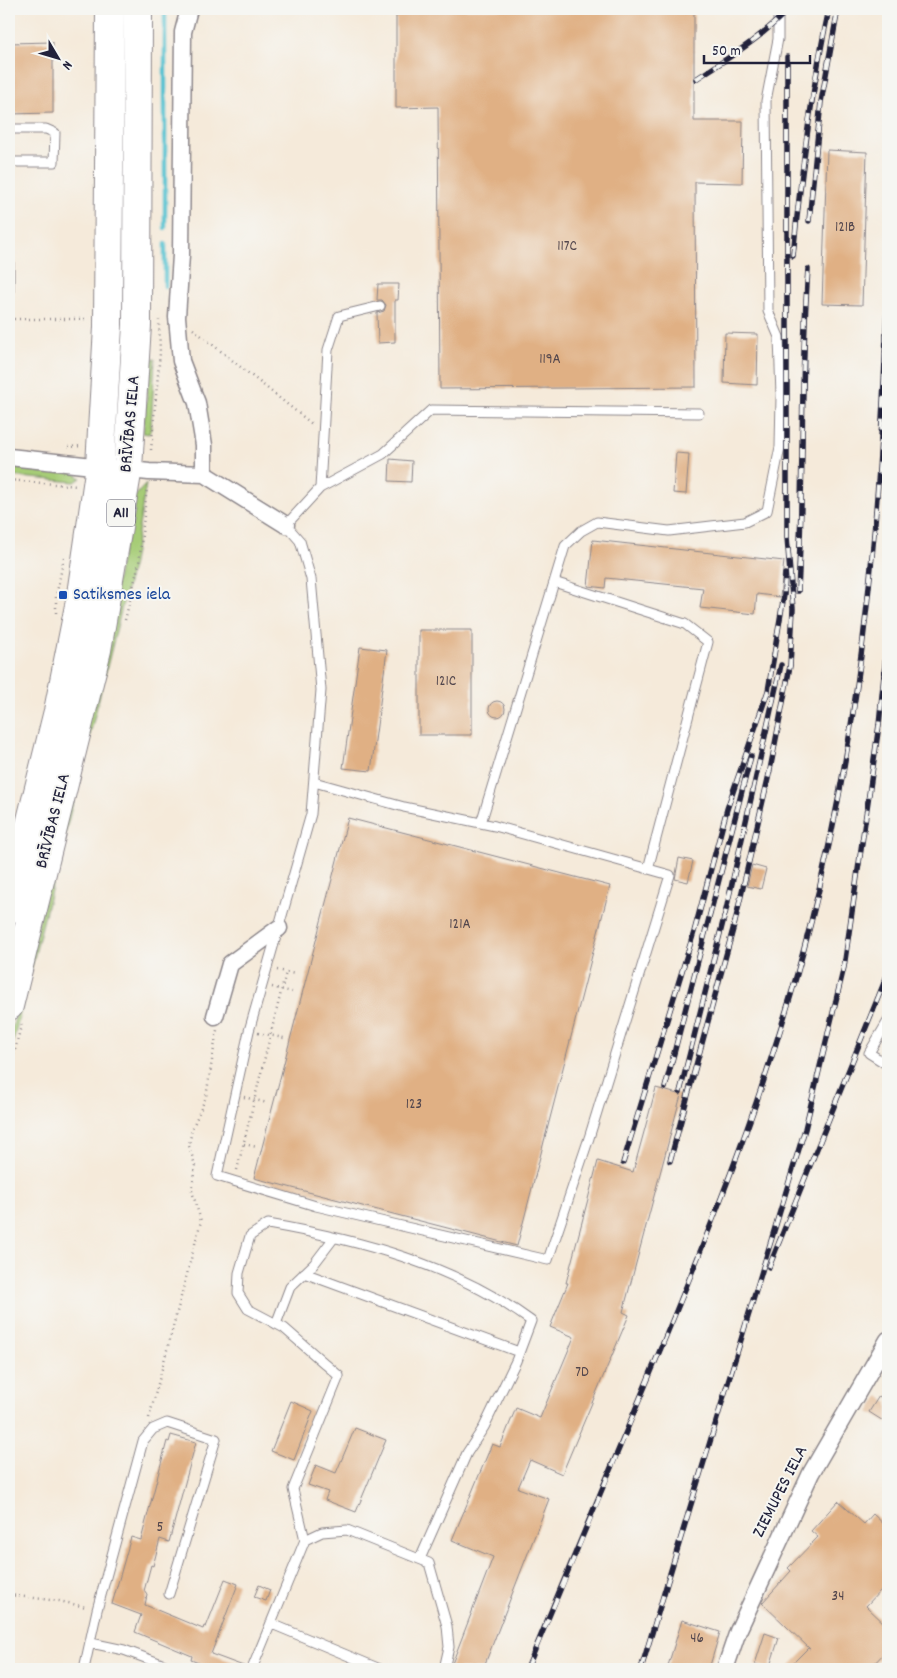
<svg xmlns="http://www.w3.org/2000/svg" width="897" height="1678" font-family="Dekko,sans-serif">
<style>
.green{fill:#a6cc76;stroke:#647758}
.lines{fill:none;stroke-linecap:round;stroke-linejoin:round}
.stream{stroke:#57c3d1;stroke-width:4.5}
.building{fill:#e0b084}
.service-casing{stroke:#8c868a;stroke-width:11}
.minor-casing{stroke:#8c868a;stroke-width:19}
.trunk-casing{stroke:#8c868a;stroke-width:30}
.path{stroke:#8c868a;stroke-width:2.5;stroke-dasharray:1 4;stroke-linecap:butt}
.service{stroke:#fff;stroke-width:9}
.minor{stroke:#fff;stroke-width:16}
.trunk{stroke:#fff;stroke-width:28}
.rail-casing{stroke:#22223b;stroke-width:5.5}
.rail{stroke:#f6f6f2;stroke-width:4;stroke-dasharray:11;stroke-linecap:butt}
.transit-dot{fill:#1a4fb4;stroke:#f6f6f2;stroke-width:2}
.labels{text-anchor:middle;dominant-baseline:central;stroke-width:4;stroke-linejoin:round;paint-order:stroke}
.number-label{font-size:15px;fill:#52464d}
.shield{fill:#f6f6f2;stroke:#626272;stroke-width:1}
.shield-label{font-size:16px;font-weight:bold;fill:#22223b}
.street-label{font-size:18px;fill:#22223b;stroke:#f6f6f2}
.transit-label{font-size:18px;fill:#164399;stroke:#f6f6f2;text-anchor:start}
</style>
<rect width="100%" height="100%" fill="#f6f6f2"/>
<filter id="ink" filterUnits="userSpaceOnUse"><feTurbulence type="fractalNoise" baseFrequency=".02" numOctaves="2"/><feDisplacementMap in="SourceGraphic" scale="10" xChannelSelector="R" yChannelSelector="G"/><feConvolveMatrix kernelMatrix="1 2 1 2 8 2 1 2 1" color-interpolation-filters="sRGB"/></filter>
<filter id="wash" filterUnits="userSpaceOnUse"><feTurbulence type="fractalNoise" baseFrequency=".0096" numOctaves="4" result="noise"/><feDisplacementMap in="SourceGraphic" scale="20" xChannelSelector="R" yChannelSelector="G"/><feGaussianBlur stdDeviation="1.12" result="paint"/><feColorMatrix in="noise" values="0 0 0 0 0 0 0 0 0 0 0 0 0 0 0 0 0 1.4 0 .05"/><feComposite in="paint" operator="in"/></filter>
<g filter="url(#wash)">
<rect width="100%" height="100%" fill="#f5eada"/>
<!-- green -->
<path class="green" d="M 151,359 L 155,359 L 151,428 L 149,434 L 143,433 Z
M 9,464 L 73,472 L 81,478 L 75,482 L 9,476 Z
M 146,484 L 133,563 L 9,1058 L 9,1041 L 69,802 L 135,496 Z"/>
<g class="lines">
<!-- stream -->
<path class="stream" d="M 165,228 L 165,9
M 165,286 L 165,244"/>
</g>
<g id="blocks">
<!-- building -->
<path class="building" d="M 396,9 L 694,9 L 694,121 L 743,121 L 742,183 L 695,182 L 696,387 L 440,389 L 438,107 L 396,108 Z
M 53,42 L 53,113 L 9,114 L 9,43 Z
M 827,150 L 867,152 L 862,305 L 822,304 Z
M 378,284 L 399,284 L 398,300 L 395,300 L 395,342 L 378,343 L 377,313 L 384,311 L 386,305 L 382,300 L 377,300 Z
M 725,333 L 758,334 L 757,385 L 724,383 Z
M 676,453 L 689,454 L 686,494 L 673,493 Z
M 390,459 L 412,461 L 411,482 L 389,481 Z
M 593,540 L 784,561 L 780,597 L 757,594 L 755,614 L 700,608 L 703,588 L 606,578 L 605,588 L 588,586 Z
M 419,630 L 472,630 L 472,735 L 419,735 Z
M 360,647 L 387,650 L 371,771 L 343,768 Z
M489 709a8 8 0 1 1 16 0a8 8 0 1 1-16 0Z
M 348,818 L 610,886 L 517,1246 L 254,1178 Z
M 679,858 L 693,861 L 688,882 L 675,879 Z
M 752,865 L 766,869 L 761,889 L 747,886 Z
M 656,1088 L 681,1095 L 623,1312 L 629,1315 L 562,1474 L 530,1460 L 518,1488 L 549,1499 L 483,1669 L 450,1669 L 493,1557 L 452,1540 L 492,1444 L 500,1447 L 516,1408 L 540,1418 L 574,1337 L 550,1327 L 568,1283 L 566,1283 L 598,1161 L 633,1172 Z
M 879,1396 L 888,1402 L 888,1424 L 869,1412 Z
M 291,1401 L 313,1411 L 294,1460 L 271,1451 Z
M 355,1428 L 386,1440 L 356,1512 L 325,1500 L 328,1492 L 308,1485 L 316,1465 L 336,1473 Z
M 171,1435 L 196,1442 L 169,1542 L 160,1539 L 153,1566 L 151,1565 L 144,1591 L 147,1595 L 145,1605 L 203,1629 L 204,1626 L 206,1627 L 225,1579 L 238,1584 L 211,1654 L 246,1667 L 246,1669 L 214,1669 L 191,1660 L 192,1656 L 135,1632 L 141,1615 L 112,1604 L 131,1537 L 141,1540 L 167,1441 L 169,1442 Z
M 838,1501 L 864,1524 L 873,1514 L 888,1528 L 888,1596 L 882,1589 L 866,1606 L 888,1627 L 888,1649 L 869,1669 L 787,1669 L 808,1648 L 810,1649 L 762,1603 L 791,1571 L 788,1568 L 818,1537 L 811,1531 Z
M 259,1585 L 270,1590 L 266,1601 L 254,1597 Z
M 682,1620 L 720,1632 L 709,1669 L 667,1669 Z
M 765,1633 L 779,1638 L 769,1669 L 755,1664 Z"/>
</g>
</g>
<g filter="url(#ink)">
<use href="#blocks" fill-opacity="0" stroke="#8c868a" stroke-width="1"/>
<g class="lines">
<defs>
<path id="service" d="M 9,129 L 46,129 L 55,133 L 54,162 L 9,162
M 9,208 L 9,299
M 320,488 L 328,350 L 339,316 L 380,306
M 554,582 L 685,624 L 708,642 L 648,869
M 314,782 L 404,807 L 495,826 L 670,875 L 589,1138 L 548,1260 L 316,1206 L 217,1176 L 249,1031 L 311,814 L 321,690 L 311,579 L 300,541 L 286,525 L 320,488 L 383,454 L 431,410 L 699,413
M 481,823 L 565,546 L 581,531 L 597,522 L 669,531 L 745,522 L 767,511 L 780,447 L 781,396 L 779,337 L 768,311 L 766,101 L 778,39 L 778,9
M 888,1021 L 869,1053 L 888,1065
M 304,1273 L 519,1352
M 276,1324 L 290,1287 L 314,1264 L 333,1239
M 305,1540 L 293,1489 L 339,1376 L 284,1328 L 248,1309 L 238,1293 L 239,1273 L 250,1236 L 268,1224 C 360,1240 455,1265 531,1321 L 516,1361 L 484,1427 L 467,1453 L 420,1559
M 272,1624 L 380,1669
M 91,1643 L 124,1650 L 175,1669
M 84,1669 L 97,1610 L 143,1441 L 153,1429 L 167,1423 L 216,1439 L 169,1594
M 252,1669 L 305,1540 L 322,1532 L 347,1530 L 429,1563 L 447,1626 L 449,1647 L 444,1669"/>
<path id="minor" d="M 189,9 L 183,32 L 181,255 L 177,317 L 181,361 L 197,403 L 204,445 L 204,474
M 9,457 L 149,472 L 204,474 L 286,525
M 215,1016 L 230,964 L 279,928
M 725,1669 L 738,1631 L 811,1473 L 888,1340"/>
<path id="trunk" d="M 9,909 L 58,711 L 80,601 L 100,465 L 108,327 L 110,9
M 9,1006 L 97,650 L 128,468 L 137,325 L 138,9"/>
</defs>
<!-- service casing -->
<use href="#service" class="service-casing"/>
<!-- minor casing -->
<use href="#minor" class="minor-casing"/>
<!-- trunk casing -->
<use href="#trunk" class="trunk-casing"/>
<!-- path -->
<path class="path" d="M 9,319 L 87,319
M 193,329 L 312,424
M 68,447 L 82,446
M 151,450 L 160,353 L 159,320
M 9,480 L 77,486
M 56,613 L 56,597 L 64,557
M 125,620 L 139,563 L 147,487
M 277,970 L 295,974
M 272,987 L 292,992
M 258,1033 L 284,1038
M 9,1074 L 22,1022
M 244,1097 L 267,1103
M 244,1144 L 257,1147
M 237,1170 L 286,972
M 149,1418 L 201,1221 L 192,1191 L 195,1165 L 189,1146 L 192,1129 L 206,1097 L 217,1030
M 9,1595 L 59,1601 L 86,1607"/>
<!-- service -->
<use href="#service" class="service"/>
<!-- minor -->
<use href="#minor" class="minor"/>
<!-- trunk -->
<use href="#trunk" class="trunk"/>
<defs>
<path id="rail" d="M 696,79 C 728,58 762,38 788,9
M 809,221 L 821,102 L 838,9
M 793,256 C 801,173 811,91 829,9
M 798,591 C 804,484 800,376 808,269
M 665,1088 L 751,756
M 680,1092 L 726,910 L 781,665
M 670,1161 L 735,922 L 770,770 L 790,666 L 793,609 L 787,537 L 787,57
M 623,1163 L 694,932 L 727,809 L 768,691 L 784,595 L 785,574
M 769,1267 L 888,973
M 527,1669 C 568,1573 608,1476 648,1379 C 710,1231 770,1082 810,926 C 865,712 882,494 888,274
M 641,1669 L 805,1129 L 844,967 L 879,725 L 888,635"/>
</defs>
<!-- rail casing -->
<use href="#rail" class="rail-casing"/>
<!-- rail -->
<use href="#rail" class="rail"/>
</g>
</g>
<!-- markers -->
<rect class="transit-dot" x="58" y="590" width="10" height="10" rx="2.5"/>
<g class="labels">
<!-- number labels -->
<g class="number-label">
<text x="845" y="228">121B</text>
<text x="567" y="247">117C</text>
<text x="550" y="360">119A</text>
<text x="446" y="682">121C</text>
<text x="460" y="925">121A</text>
<text x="414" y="1105">123</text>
<text x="582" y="1373">7D</text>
<text x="160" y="1528">5</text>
<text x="838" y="1597">34</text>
<text x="697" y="1639">46</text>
</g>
<!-- shield labels -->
<rect class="shield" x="107" y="499.5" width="28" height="27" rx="4"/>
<g class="shield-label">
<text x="121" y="513">A11</text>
</g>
<!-- street labels -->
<g class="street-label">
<text transform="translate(131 424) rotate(-85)">BRĪVĪBAS IELA</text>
<text transform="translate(54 821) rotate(-76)">BRĪVĪBAS IELA</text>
<text transform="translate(781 1492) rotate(-63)">ZIEMUPES IELA</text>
</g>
<!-- transit labels -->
<g class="transit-label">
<text x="73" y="595">Satiksmes iela</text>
</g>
</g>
<!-- margin -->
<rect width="897" height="1678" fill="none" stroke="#f6f6f2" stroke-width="30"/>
<!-- north arrow -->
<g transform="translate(58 58) rotate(128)" stroke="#f6f6f2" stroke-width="4" paint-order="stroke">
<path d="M0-4L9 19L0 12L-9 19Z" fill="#22223b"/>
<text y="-8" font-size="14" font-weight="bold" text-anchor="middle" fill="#22223b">N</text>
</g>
<!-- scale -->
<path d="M704 55v8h106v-8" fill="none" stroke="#22223b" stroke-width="2.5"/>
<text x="712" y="55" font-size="15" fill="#22223b" stroke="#f6f6f2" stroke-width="4" paint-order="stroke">50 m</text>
</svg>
